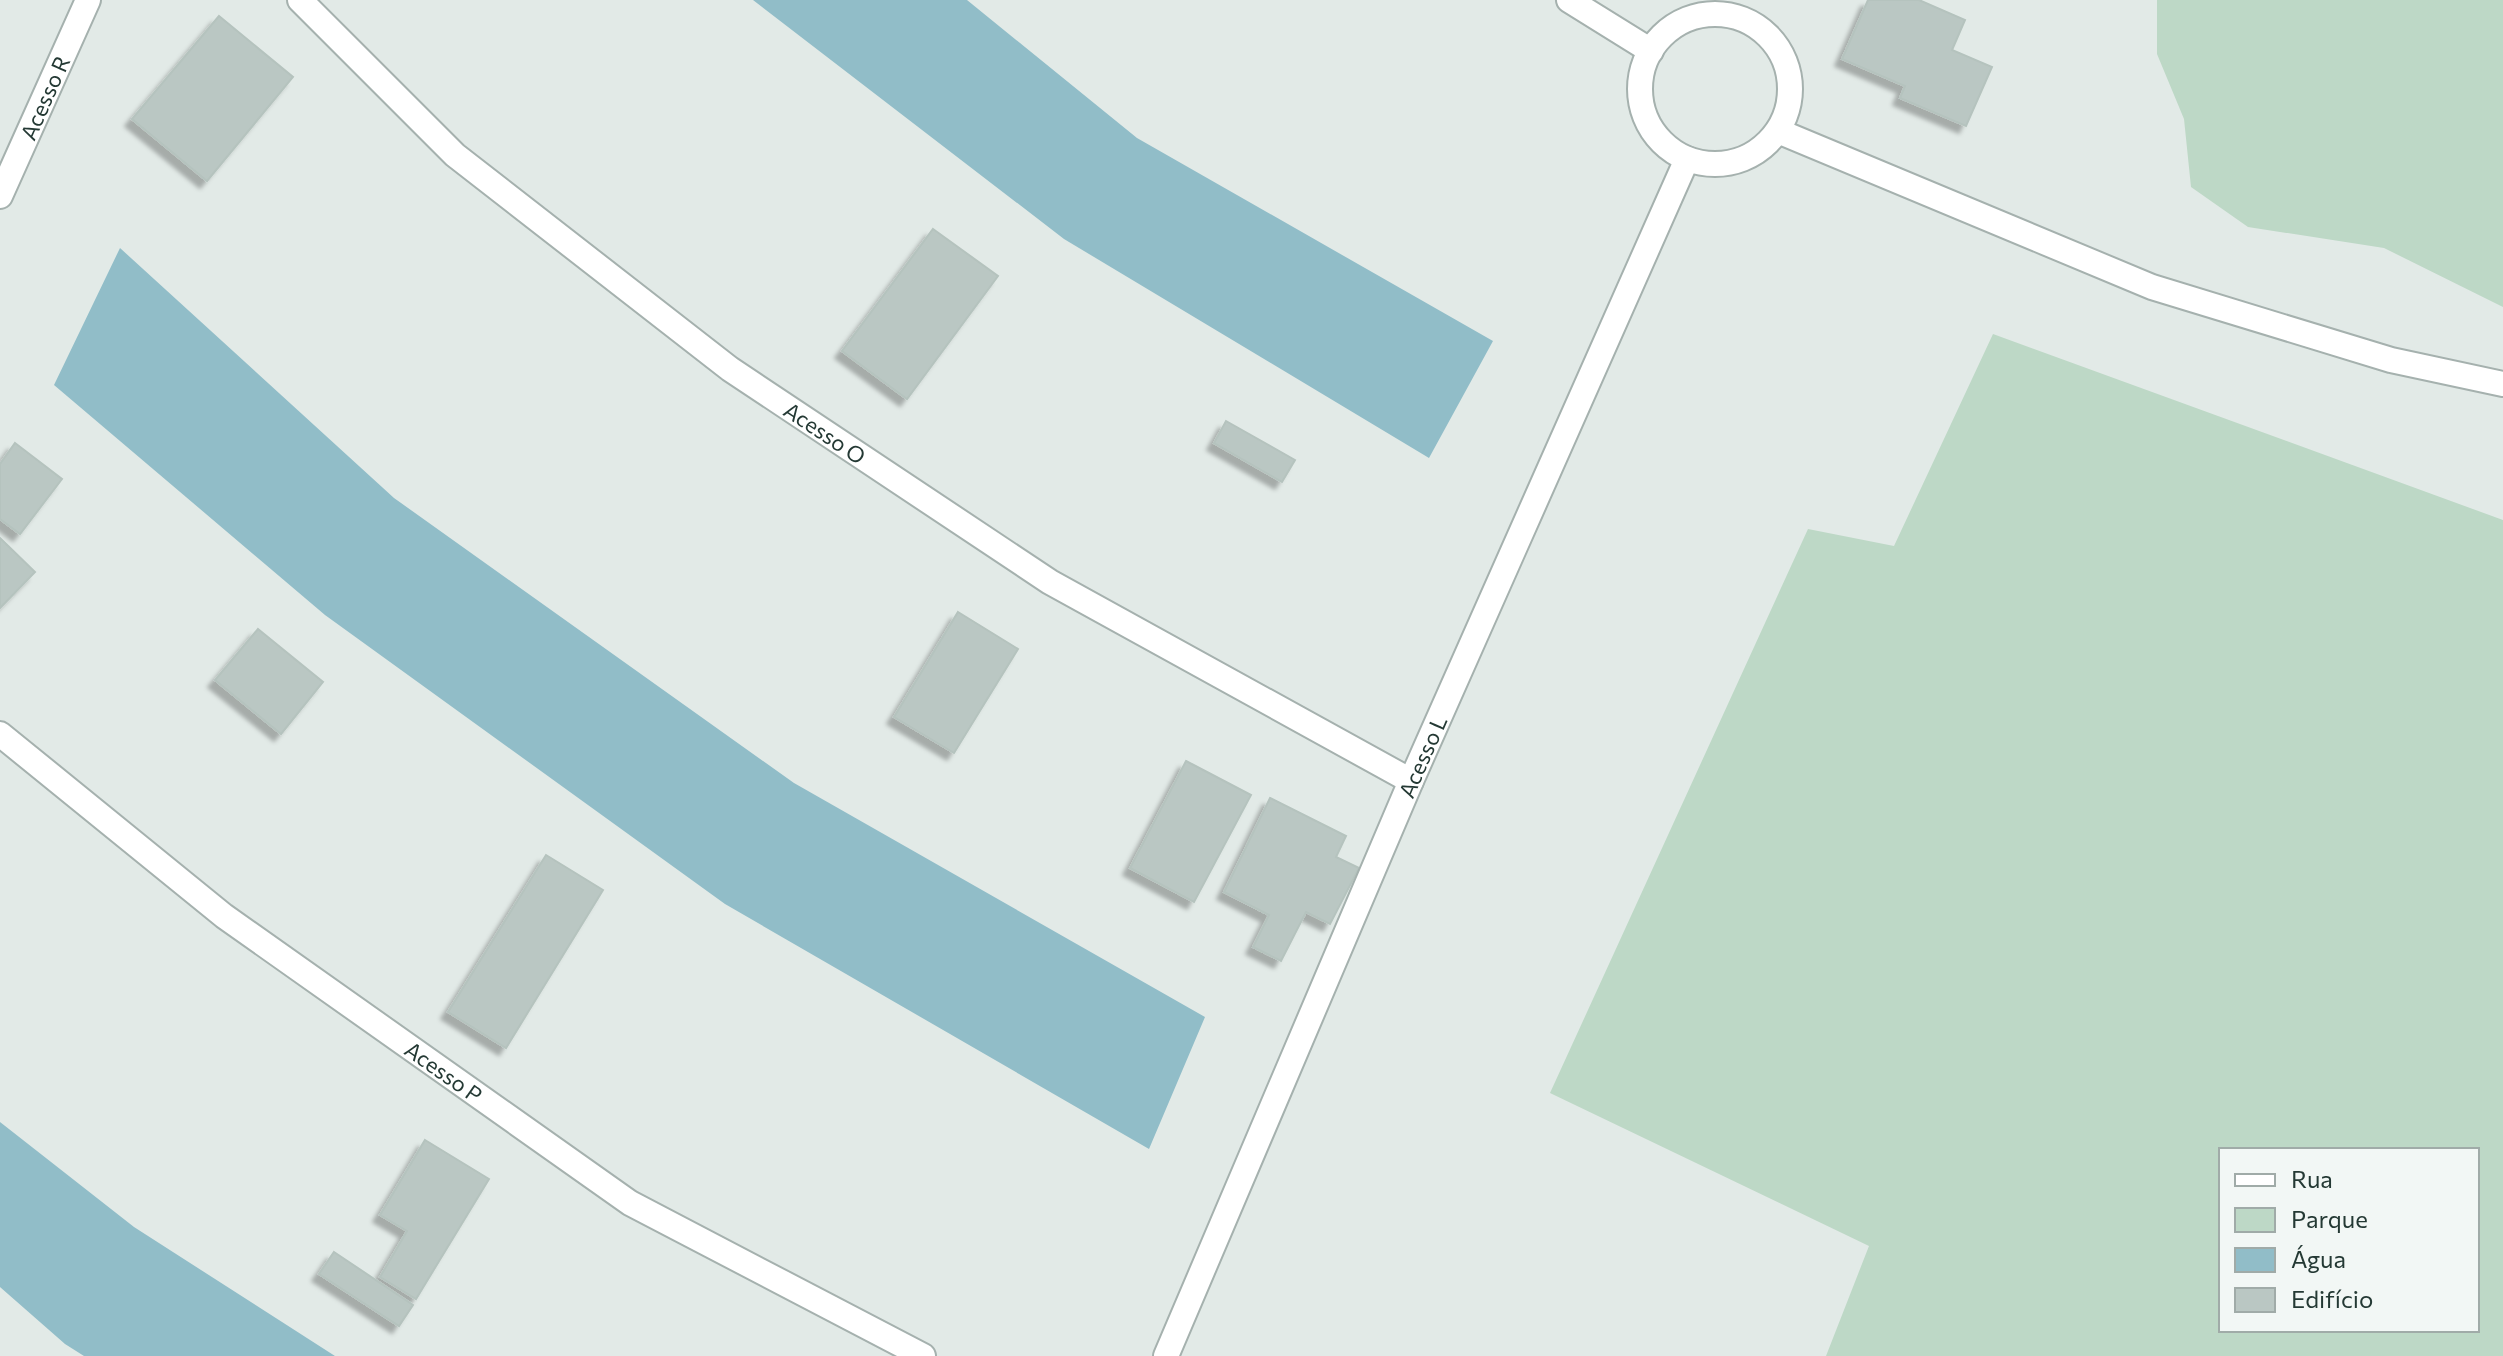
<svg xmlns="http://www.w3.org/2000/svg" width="2503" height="1356" font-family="Commissioner,sans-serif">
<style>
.green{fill:#bdd8c6;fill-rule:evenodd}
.water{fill:#91bdc8}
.building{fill:#bac7c3;stroke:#b5c3be;stroke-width:2;filter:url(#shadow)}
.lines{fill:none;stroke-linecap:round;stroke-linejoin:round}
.minor-casing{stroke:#a5b1ae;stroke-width:28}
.minor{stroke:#fff;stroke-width:24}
.labels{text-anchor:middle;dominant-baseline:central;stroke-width:6;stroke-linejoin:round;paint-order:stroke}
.street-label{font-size:22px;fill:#243934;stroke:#f2f7f5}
</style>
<defs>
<filter id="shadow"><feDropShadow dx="-7" dy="7" stdDeviation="2" flood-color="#0004"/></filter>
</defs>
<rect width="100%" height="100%" fill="#e2eae7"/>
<!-- green -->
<path class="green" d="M 2157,0 L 2503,0 L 2503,307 L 2384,248 L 2248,227 L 2191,187 L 2184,119 L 2157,54 Z
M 1993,334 L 2503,520 L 2503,1356 L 1826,1356 L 1869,1246 L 1550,1093 L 1808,529 L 1894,546 ZM 2477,1150 L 2477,1330 L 2221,1330 L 2221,1150 Z"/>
<!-- water -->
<path class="water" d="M 753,0 L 967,0 L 1137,138 L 1493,341 L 1429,458 L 1064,239 Z
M 120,248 L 394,498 L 794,783 L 1205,1017 L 1149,1149 L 725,904 L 325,615 L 54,385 Z
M 0,1122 L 134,1227 L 335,1356 L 84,1356 L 65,1344 L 0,1287 Z"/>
<!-- building -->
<path class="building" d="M 1868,0 L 1919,0 L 1965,20 L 1952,50 L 1992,67 L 1966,126 L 1900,98 L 1905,86 L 1842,59 Z
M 219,16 L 293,77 L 207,181 L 132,119 Z
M 933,229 L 998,276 L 907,399 L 842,351 Z
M 1226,421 L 1295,460 L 1282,482 L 1214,443 Z
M 15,443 L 62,479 L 20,534 L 0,519 L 0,464 Z
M 0,538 L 35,572 L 0,608 Z
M 958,612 L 1018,649 L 954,753 L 894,717 Z
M 258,629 L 323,682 L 281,734 L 215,680 Z
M 1186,761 L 1251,795 L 1194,902 L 1130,868 Z
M 1270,798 L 1346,836 L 1336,857 L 1359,868 L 1330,924 L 1306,912 L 1281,961 L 1253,947 L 1269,915 L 1224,892 Z
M 546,855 L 603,890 L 506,1048 L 448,1012 Z
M 425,1140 L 489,1179 L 416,1299 L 380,1277 L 407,1231 L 380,1215 Z
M 334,1252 L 413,1305 L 399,1326 L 319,1274 Z"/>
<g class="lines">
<defs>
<g id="minor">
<path id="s1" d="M 300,0 L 455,155 L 730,369 L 1050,582 L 1411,781"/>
<path d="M 1569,0 L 1651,51"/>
<circle cx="1715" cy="89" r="75"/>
<path d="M 1778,131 L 2152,287 L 2391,360 L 2503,384"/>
<path id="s2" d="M 0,196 L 88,0"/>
<path id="s3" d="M 0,734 L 224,916 L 630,1203 L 923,1356"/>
<path id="s4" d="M 1166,1356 L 1411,781 L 1687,159"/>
</g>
</defs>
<!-- minor casing -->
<use href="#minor" class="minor-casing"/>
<!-- minor -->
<use href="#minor" class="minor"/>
</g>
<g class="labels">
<!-- street labels -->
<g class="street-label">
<text stroke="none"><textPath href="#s2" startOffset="108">Acesso R</textPath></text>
<text stroke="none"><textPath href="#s1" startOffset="682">Acesso O</textPath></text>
<text stroke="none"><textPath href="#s4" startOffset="652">Acesso L</textPath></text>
<text stroke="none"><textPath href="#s3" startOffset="558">Acesso P</textPath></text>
</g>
</g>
<!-- legend -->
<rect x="2219" y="1148" width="260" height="184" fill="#f2f7f5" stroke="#a0aba8" stroke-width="2"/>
<rect x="2235" y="1174" width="40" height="12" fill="#ffffff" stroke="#a0aba8" stroke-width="2"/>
<text x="2291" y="1188" font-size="24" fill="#243934">Rua</text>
<rect x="2235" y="1208" width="40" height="24" fill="#bdd8c6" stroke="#a0aba8" stroke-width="2"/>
<text x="2291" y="1228" font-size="24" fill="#243934">Parque</text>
<rect x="2235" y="1248" width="40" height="24" fill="#91bdc8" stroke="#a0aba8" stroke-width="2"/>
<text x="2291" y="1268" font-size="24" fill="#243934">Água</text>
<rect x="2235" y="1288" width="40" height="24" fill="#bac7c3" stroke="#a0aba8" stroke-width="2"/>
<text x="2291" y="1308" font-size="24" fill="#243934">Edifício</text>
</svg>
